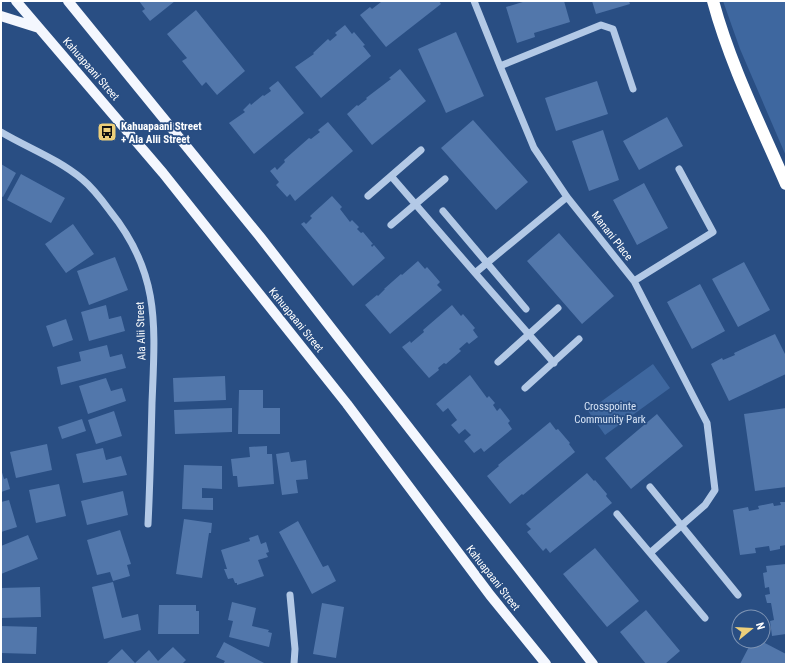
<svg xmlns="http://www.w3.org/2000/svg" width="787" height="665" font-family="'Roboto Condensed',sans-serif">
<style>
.green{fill:#3e679f}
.building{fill:#5277ab}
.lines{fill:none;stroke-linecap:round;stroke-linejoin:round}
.minor{stroke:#b3c9e6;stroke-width:7}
.major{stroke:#f4f7fe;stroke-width:10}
.highway{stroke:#fff;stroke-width:12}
.labels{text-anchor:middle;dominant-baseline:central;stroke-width:3.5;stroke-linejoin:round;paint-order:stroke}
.street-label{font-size:11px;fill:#fff;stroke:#294e83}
.poi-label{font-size:11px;font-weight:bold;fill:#fff;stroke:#294e83;text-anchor:start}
.park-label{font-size:11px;fill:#d6e3f5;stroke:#294e83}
</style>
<rect width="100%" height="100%" fill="#294e83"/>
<!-- green -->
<path class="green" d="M 723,1 L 786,1 L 786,156 L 740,49 Z
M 653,364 L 670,388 L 605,435 L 588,411 Z"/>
<!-- building -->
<path class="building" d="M 139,1 L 175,1 L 150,21 L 142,11 L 145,9 Z
M 380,1 L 439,1 L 441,4 L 386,47 L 360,15 L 370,7 L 372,9 L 381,2 Z
M 526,1 L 564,1 L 570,22 L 534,33 L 535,37 L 517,43 L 506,7 Z
M 592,1 L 629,1 L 630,4 L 596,14 Z
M 196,10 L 245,71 L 217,95 L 206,82 L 202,86 L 182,61 L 187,58 L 167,34 Z
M 345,25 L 352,34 L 354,32 L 365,45 L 363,46 L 371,56 L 321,98 L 295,67 L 314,54 L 313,53 L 328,39 L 330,41 L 337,35 L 335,33 Z
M 456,32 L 484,96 L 446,113 L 418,49 Z
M 400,69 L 426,101 L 372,145 L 347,114 L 357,105 L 358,106 L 367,99 L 366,98 L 391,79 L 389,78 Z
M 278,81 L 304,113 L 254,154 L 229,123 L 245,112 L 243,110 L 250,103 L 251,105 L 263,95 L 264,96 L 271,91 L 269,88 Z
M 597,81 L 608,114 L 556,131 L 545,98 Z
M 667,117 L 683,146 L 639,170 L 623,141 Z
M 473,120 L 528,182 L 496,210 L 441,148 Z
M 328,122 L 353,151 L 295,201 L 290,194 L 287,197 L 276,185 L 279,182 L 270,171 L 275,167 L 277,170 L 285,162 L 284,160 L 309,138 L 311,139 L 320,132 L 318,130 Z
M 603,130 L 619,180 L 589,191 L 572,141 Z
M 1,164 L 16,173 L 3,197 L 1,196 Z
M 21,174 L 65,198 L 51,223 L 7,200 Z
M 644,183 L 668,228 L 637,245 L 613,200 Z
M 332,196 L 342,207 L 340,209 L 350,222 L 352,220 L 359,227 L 357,229 L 361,233 L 363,232 L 373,244 L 371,245 L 372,247 L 374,245 L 385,258 L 353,286 L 301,224 L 304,222 L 306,224 L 312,218 L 310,216 Z
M 73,224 L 94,254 L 66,273 L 45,244 Z
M 559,233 L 614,296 L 582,324 L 527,261 Z
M 115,257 L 128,290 L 89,305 L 77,271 Z
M 418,261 L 425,269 L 427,267 L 440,282 L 437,285 L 442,290 L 390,334 L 365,305 L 377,295 L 378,296 L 385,289 L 384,289 L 401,274 L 402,275 Z
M 744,262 L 770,310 L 738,327 L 712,279 Z
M 700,284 L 725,331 L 692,349 L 667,302 Z
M 106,305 L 109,319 L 121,316 L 125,331 L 89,341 L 81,312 Z
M 452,305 L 461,316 L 463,314 L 475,328 L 473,330 L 478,337 L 469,344 L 467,342 L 459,349 L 461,351 L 446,364 L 444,363 L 438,368 L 439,370 L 429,378 L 402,347 L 410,341 L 411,343 L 424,332 L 423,330 Z
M 66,319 L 73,340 L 53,347 L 46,326 Z
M 775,334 L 786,356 L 786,374 L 729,401 L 711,364 L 722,358 L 723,360 L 735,355 L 734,353 Z
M 107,345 L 110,357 L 122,354 L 126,368 L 61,385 L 57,367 L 81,361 L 79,352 Z
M 470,375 L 487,398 L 489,396 L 495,403 L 493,405 L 497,411 L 500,408 L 510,421 L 508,423 L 512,429 L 484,452 L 481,448 L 474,453 L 464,441 L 471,435 L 465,429 L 459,434 L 451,425 L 457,420 L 448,408 L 443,412 L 436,404 Z
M 225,376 L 226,400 L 174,402 L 173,378 Z
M 106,378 L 111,391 L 122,388 L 126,401 L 88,414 L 79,386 Z
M 239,390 L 263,390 L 263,408 L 280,408 L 280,434 L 238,434 Z
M 232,408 L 232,432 L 175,434 L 174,410 Z
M 786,408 L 786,487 L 755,491 L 744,414 Z
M 114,411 L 122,436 L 96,444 L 88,420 Z
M 657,414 L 683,446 L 631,489 L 605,458 Z
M 82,419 L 86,431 L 62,439 L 58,427 Z
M 550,422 L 556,430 L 558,429 L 570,443 L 569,444 L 575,452 L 523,495 L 522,494 L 510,504 L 487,476 L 499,466 L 498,465 Z
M 47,444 L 52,470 L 16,478 L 10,452 Z
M 267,446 L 267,454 L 272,454 L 274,484 L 238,487 L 237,476 L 233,476 L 231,459 L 250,457 L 249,447 Z
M 103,448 L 106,460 L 121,456 L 127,475 L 83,483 L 76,454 Z
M 289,452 L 291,462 L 306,460 L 308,479 L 296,480 L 298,493 L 282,495 L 276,454 Z
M 184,465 L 222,466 L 222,489 L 202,488 L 202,498 L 213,498 L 213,510 L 182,509 Z
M 1,469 L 4,479 L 7,478 L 10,489 L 1,492 Z
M 587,473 L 594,481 L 595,480 L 607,494 L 606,496 L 612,503 L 550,553 L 546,548 L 543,551 L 527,532 L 531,529 L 526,524 Z
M 59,484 L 66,516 L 36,523 L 29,490 Z
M 123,491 L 128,515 L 87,525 L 81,501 Z
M 9,500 L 17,527 L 1,532 L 1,502 Z
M 780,502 L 786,502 L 786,545 L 780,546 L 780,549 L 770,551 L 769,546 L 755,548 L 756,553 L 740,555 L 733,510 L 748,507 L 749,511 L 759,509 L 758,506 L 773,503 L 774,506 L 781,505 Z
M 184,519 L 212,523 L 211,533 L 209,533 L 202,578 L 176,574 Z
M 298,521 L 323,567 L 328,565 L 336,581 L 312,594 L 279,532 Z
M 120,530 L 131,564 L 127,565 L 130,576 L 113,581 L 110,572 L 97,575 L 87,540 Z
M 28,535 L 38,559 L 1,574 L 1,546 Z
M 258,535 L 261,544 L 266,542 L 269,552 L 266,553 L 268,557 L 258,560 L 264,576 L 237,585 L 237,583 L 235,583 L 233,578 L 228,579 L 224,569 L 227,569 L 221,550 L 250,541 L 249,538 Z
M 595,548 L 639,601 L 607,627 L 563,574 Z
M 786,564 L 786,634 L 772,636 L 770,621 L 774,620 L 771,603 L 767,603 L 765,595 L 770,594 L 769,587 L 765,588 L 763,573 L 767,572 L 766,566 Z
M 113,582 L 122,618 L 138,614 L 141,630 L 104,639 L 92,587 Z
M 40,587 L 41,617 L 1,618 L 1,588 Z
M 232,602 L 256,608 L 252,626 L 269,630 L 268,632 L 272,633 L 269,647 L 229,637 L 233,621 L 228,620 Z
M 322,603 L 344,607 L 336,658 L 313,654 Z
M 159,605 L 196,605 L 196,611 L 199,611 L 199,634 L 158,634 Z
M 646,610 L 680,651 L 665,664 L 646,664 L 620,632 Z
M 1,626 L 37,627 L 36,654 L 1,653 Z
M 752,641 L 761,641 L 786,654 L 786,664 L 740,664 Z
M 224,642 L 266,664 L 223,664 L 225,661 L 216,657 Z
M 173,647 L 186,660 L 182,664 L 106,664 L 122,649 L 135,663 L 149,650 L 158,661 Z"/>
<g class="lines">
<!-- minor -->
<path class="minor" d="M 474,1 L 500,66 L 534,148 L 567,197 L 634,281 L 707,423 L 715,490 L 705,505 L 650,553 L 617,514
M 500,66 L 601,25 L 613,29 L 633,89
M 1,132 C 28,148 58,159 82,179 C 93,188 102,200 110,211 C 161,274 155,327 152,403 C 151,443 150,484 148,524
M 391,176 L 475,273
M 368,196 L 421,150
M 443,211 L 487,263 L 567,197
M 391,225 L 445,179
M 634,281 L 713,232 L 679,169
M 526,309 L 487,263 L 475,273 L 554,363
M 498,362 L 558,308
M 525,388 L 579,339
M 650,487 L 738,595
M 650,553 L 705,618
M 290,595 L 295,649 L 294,664"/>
<!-- major -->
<path class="major" d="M 16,1 L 163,173 L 347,404 L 490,595 L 546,664
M 68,1 L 261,238 L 593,664
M 1,16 L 39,28"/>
<!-- highway -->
<path class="highway" d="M 713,1 C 730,64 760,124 786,184"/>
</g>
<!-- icons -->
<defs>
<symbol id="bus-square" viewBox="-11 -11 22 22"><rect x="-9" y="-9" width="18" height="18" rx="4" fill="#edcf7a" stroke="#294e83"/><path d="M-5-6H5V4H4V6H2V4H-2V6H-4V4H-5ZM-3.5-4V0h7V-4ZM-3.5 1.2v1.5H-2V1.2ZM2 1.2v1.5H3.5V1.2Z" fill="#111"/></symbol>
</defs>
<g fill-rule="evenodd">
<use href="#bus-square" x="96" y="121" width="22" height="22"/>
</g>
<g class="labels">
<!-- street labels -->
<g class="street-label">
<text transform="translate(91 69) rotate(49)">Kahuapaani Street</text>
<text transform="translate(612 236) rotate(52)">Manani Place</text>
<text transform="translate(296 320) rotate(51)">Kahuapaani Street</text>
<text transform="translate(141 331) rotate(-92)">Ala Alii Street</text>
<text transform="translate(493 578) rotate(52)">Kahuapaani Street</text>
</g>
<!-- poi labels -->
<g class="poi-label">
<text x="121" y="126">Kahuapaani Street<tspan x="121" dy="13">+ Ala Alii Street</tspan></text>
</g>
<!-- park labels -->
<g class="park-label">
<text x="610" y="406">Crosspointe<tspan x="610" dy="13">Community Park</tspan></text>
</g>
</g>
<!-- border -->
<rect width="787" height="665" fill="none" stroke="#ffffff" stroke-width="4"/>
<!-- north arrow -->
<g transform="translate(751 629) rotate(72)"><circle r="19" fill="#294e83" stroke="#7f95b5"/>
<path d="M0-3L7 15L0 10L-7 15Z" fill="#edcf7a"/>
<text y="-6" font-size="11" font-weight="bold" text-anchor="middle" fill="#ffffff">N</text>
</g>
</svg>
